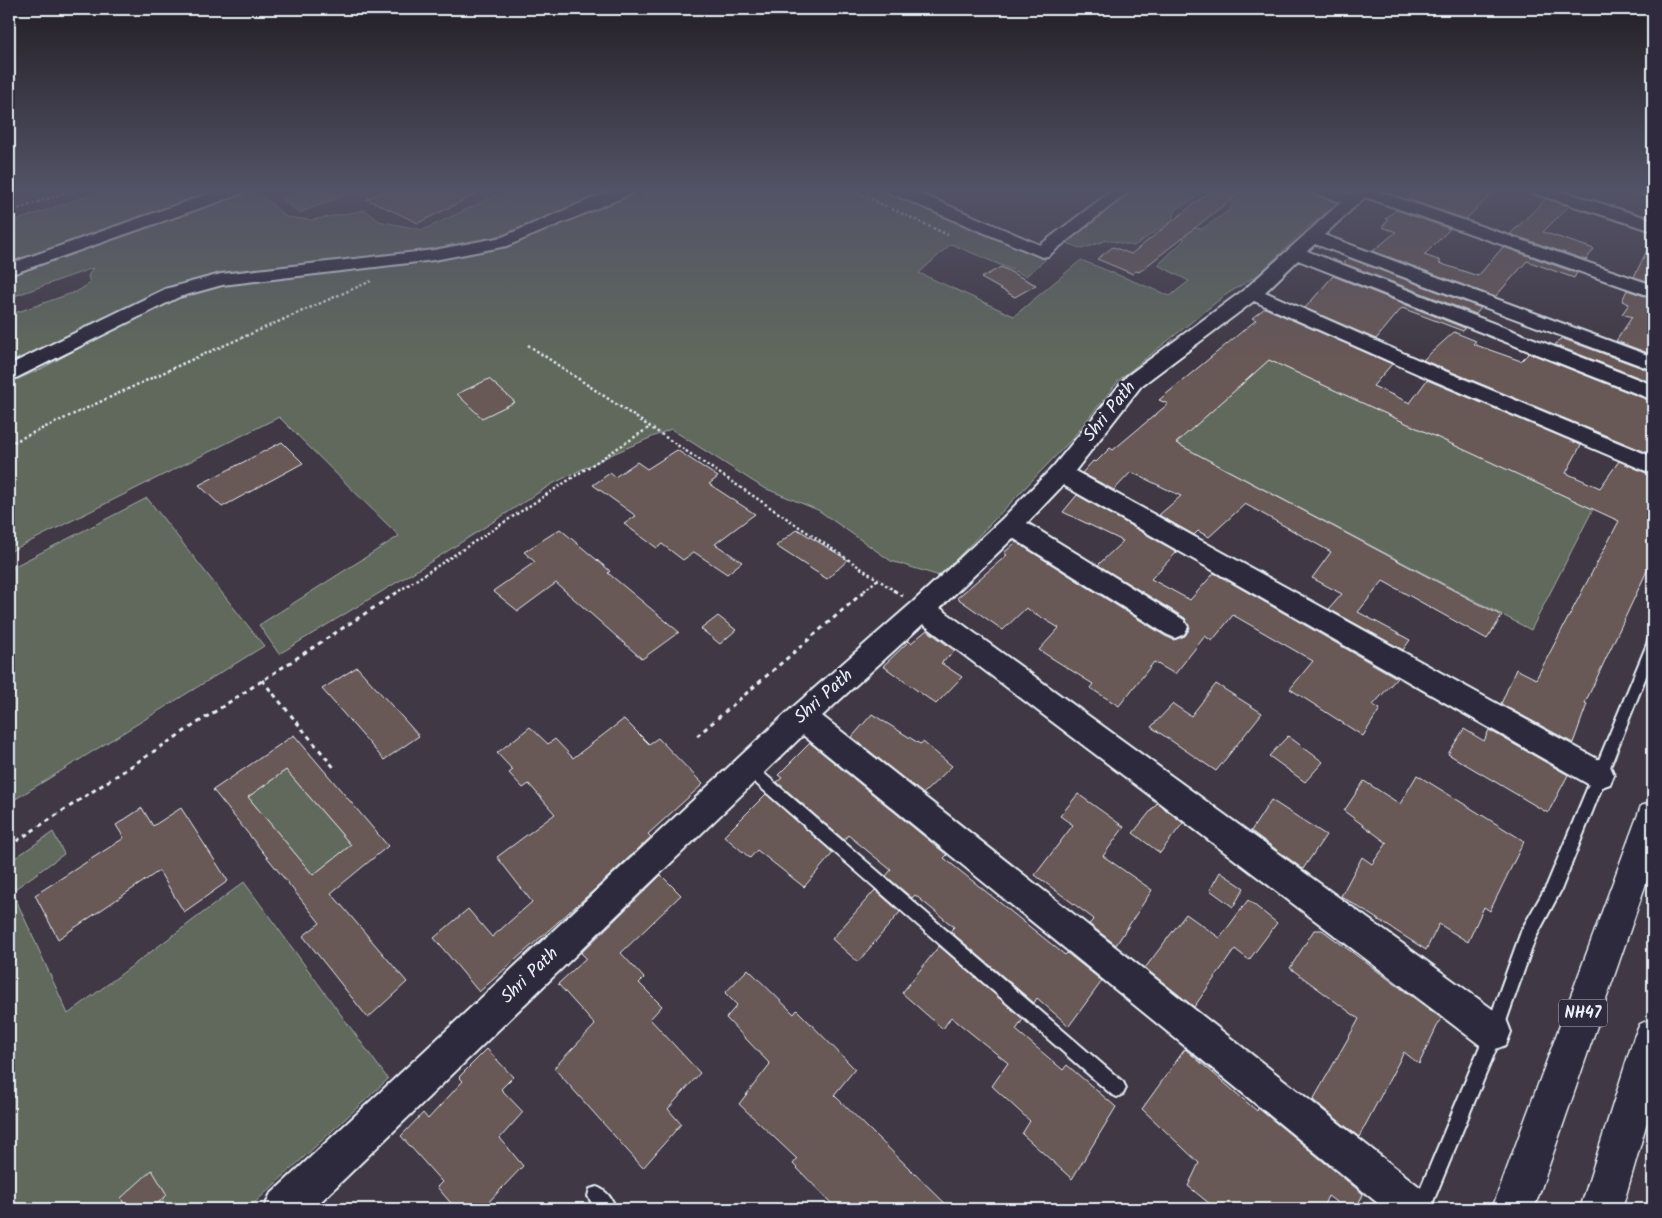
<svg xmlns="http://www.w3.org/2000/svg" width="1662" height="1218" font-family="Kalam,sans-serif">
<style>
.green{fill:#60695c;stroke:#a4adaa}
.building{fill:#685956;stroke:#e8f1f8;fill-rule:evenodd}
.lines{fill:none;stroke-linecap:round;stroke-linejoin:round}
.lane-casing{stroke:#e8f1f8;stroke-width:4}
.street-casing{stroke:#e8f1f8;stroke-width:4}
.highway-casing{stroke:#e8f1f8;stroke-width:3}
.path-far1{stroke:#e8f1f8;stroke-width:2.5;stroke-dasharray:2.5 2.5;stroke-linecap:butt}
.path{stroke:#e8f1f8;stroke-width:3;stroke-dasharray:4.5 4.5;stroke-linecap:butt}
.lane{fill:#2f2a3d;fill-rule:evenodd}
.street{fill:#2f2a3d;fill-rule:evenodd}
.highway{fill:#2f2a3d;fill-rule:evenodd}
.labels{text-anchor:middle;dominant-baseline:central;stroke-width:5;stroke-linejoin:round;paint-order:stroke}
.shield{fill:#2f2a3d;stroke:#b0b5c0;stroke-width:1}
.shield-label{font-size:16px;font-weight:bold;fill:#e8f1f8}
.street-label{font-size:18px;fill:#e8f1f8;stroke:#2f2a3d}
</style>
<rect width="100%" height="100%" fill="#403844"/>
<filter id="ink" filterUnits="userSpaceOnUse"><feTurbulence type="fractalNoise" baseFrequency=".02" numOctaves="2"/><feDisplacementMap in="SourceGraphic" scale="10" xChannelSelector="R" yChannelSelector="G"/><feConvolveMatrix kernelMatrix="1 2 1 2 8 2 1 2 1" color-interpolation-filters="sRGB"/></filter>
<g filter="url(#ink)">
<!-- green -->
<path class="green" d="M 107,189 L 224,189 L 9,266 L 9,223 Z
M 255,189 L 286,217 L 311,220 L 365,210 L 379,221 L 423,230 L 509,189 L 618,189 L 516,231 L 475,244 L 383,257 L 320,262 L 217,278 L 168,291 L 9,368 L 9,315 L 78,291 L 90,283 L 88,276 L 93,268 L 9,298 L 9,276 Z
M 305,189 L 363,189 L 299,213 L 280,198 Z
M 637,189 L 881,189 L 955,223 L 1046,259 L 1026,276 L 951,244 L 919,273 L 1014,316 L 1081,260 L 1170,296 L 1189,281 L 1158,265 L 1185,239 L 1159,229 L 1134,246 L 1107,240 L 1082,249 L 1065,242 L 1134,189 L 1175,189 L 1195,198 L 1176,210 L 1172,221 L 1187,227 L 1202,229 L 1227,212 L 1234,204 L 1222,189 L 1303,189 L 1340,201 L 1300,234 L 1259,274 L 1224,296 L 1120,379 L 1071,440 L 940,576 L 891,561 L 818,510 L 762,487 L 671,429 L 615,453 L 552,484 L 432,561 L 279,654 L 259,625 L 399,536 L 279,417 L 9,552 L 9,383 L 41,369 L 168,299 L 222,283 L 312,271 L 440,260 L 507,245 Z
M 1269,360 L 1593,509 L 1531,630 L 1176,443 Z
M 147,498 L 264,646 L 9,803 L 9,569 Z
M 286,770 L 351,845 L 313,875 L 248,797 Z
M 53,832 L 64,854 L 12,891 L 68,1014 L 244,882 L 388,1079 L 248,1209 L 9,1209 L 9,862 Z"/>
<!-- building -->
<path class="building" d="M 389,189 L 487,189 L 418,223 L 367,199 Z
M 1213,189 L 1244,189 L 1139,272 L 1136,271 L 1133,274 L 1097,259 L 1113,247 L 1131,254 Z
M 1419,189 L 1497,189 L 1466,219 L 1408,199 Z
M 1546,199 L 1569,206 L 1543,232 L 1594,249 L 1586,260 L 1510,234 Z
M 1396,210 L 1450,229 L 1424,255 L 1441,261 L 1439,263 L 1478,276 L 1503,247 L 1577,273 L 1574,278 L 1527,261 L 1495,297 L 1373,251 L 1396,232 L 1382,227 L 1388,220 L 1385,219 Z
M 1653,238 L 1653,283 L 1634,277 Z
M 1348,258 L 1481,308 L 1476,314 L 1343,263 Z
M 1001,267 L 1036,285 L 1015,297 L 981,278 Z
M 1333,276 L 1465,328 L 1463,331 L 1402,308 L 1376,339 L 1305,308 Z
M 1627,290 L 1653,299 L 1653,355 L 1616,341 L 1632,317 L 1622,314 L 1629,304 L 1622,301 Z
M 1265,308 L 1392,364 L 1373,386 L 1410,403 L 1427,380 L 1581,445 L 1566,473 L 1600,488 L 1619,461 L 1653,476 L 1653,558 L 1585,703 L 1587,704 L 1573,743 L 1501,704 L 1516,669 L 1536,679 L 1619,521 L 1269,360 L 1176,443 L 1502,616 L 1487,639 L 1383,581 L 1358,612 L 1410,640 L 1403,650 L 1329,609 L 1342,594 L 1312,578 L 1331,552 L 1245,504 L 1209,537 L 1198,531 L 1194,535 L 1159,515 L 1181,496 L 1131,472 L 1114,490 L 1082,473 L 1093,461 L 1096,462 L 1110,448 L 1113,450 L 1168,404 L 1159,400 L 1256,320 L 1252,318 Z
M 1454,332 L 1476,341 L 1473,344 L 1521,361 L 1529,353 L 1653,402 L 1653,455 L 1423,360 Z
M 1561,338 L 1653,372 L 1653,383 L 1555,345 Z
M 489,379 L 515,402 L 482,418 L 457,394 Z
M 282,442 L 303,463 L 222,507 L 199,485 Z
M 677,450 L 718,477 L 709,484 L 755,514 L 715,544 L 742,562 L 727,574 L 694,552 L 683,560 L 662,544 L 657,548 L 624,524 L 636,516 L 593,485 L 610,473 L 615,477 L 637,462 L 647,469 Z
M 1077,495 L 1177,552 L 1151,579 L 1190,600 L 1214,573 L 1397,678 L 1373,705 L 1380,709 L 1363,736 L 1290,689 L 1313,661 L 1233,615 L 1212,641 L 1205,636 L 1175,674 L 1154,662 L 1119,706 L 1090,688 L 1093,684 L 1039,650 L 1059,628 L 1026,608 L 1003,630 L 957,598 L 1007,555 L 1004,553 L 1016,542 L 1165,636 L 1174,640 L 1185,636 L 1190,628 L 1185,618 L 1098,565 L 1123,541 L 1063,512 Z
M 560,529 L 610,571 L 608,573 L 679,632 L 642,659 L 556,583 L 518,611 L 493,591 L 535,562 L 524,552 Z
M 797,529 L 848,560 L 827,579 L 776,546 Z
M 718,616 L 736,630 L 720,644 L 701,629 Z
M 927,630 L 955,651 L 941,663 L 962,677 L 936,704 L 883,666 L 909,641 L 911,643 Z
M 357,667 L 419,736 L 384,760 L 322,689 Z
M 1216,684 L 1262,713 L 1216,771 L 1151,727 L 1173,704 L 1191,716 Z
M 872,714 L 920,744 L 923,742 L 952,766 L 923,794 L 852,737 Z
M 624,719 L 649,744 L 658,738 L 703,784 L 648,834 L 651,837 L 594,890 L 479,992 L 434,938 L 468,909 L 492,937 L 532,902 L 497,857 L 555,814 L 529,784 L 523,788 L 509,773 L 513,770 L 497,753 L 530,727 L 548,744 L 555,739 L 573,758 Z
M 1464,729 L 1484,741 L 1489,730 L 1568,775 L 1548,813 L 1448,754 Z
M 294,735 L 388,846 L 331,893 L 407,982 L 368,1018 L 303,936 L 320,923 L 213,790 ZM 286,770 L 351,845 L 313,875 L 248,797 Z
M 1288,736 L 1323,762 L 1305,782 L 1269,756 Z
M 810,743 L 947,855 L 944,858 L 1065,955 L 1067,953 L 1102,981 L 1069,1026 L 1037,998 L 1034,1003 L 950,931 L 954,927 L 915,895 L 912,898 L 886,876 L 891,870 L 848,835 L 844,840 L 777,782 L 782,778 L 778,775 Z
M 1417,775 L 1524,841 L 1490,911 L 1484,907 L 1468,942 L 1439,924 L 1426,950 L 1341,896 L 1362,857 L 1372,864 L 1387,843 L 1344,811 L 1364,781 L 1400,804 Z
M 766,794 L 833,853 L 804,887 L 757,850 L 750,858 L 724,836 Z
M 1078,794 L 1124,827 L 1103,856 L 1152,890 L 1116,945 L 1089,924 L 1094,919 L 1035,875 L 1073,825 L 1060,816 Z
M 1271,800 L 1326,835 L 1303,869 L 1251,831 Z
M 1157,803 L 1183,823 L 1160,853 L 1133,833 Z
M 142,808 L 153,826 L 181,808 L 228,881 L 184,912 L 159,871 L 58,939 L 35,895 L 124,838 L 116,825 Z
M 1220,872 L 1244,888 L 1233,907 L 1210,890 Z
M 661,875 L 681,895 L 621,953 L 644,978 L 639,983 L 662,1006 L 650,1019 L 700,1073 L 668,1109 L 681,1124 L 643,1168 L 554,1068 L 595,1025 L 558,984 L 586,958 L 581,953 Z
M 875,890 L 900,912 L 858,962 L 832,939 Z
M 1248,900 L 1277,923 L 1249,960 L 1235,949 L 1194,1007 L 1145,968 L 1186,914 L 1220,938 Z
M 1314,930 L 1322,930 L 1441,1018 L 1419,1064 L 1404,1052 L 1359,1137 L 1313,1100 L 1359,1019 L 1290,968 Z
M 939,946 L 1023,1019 L 1016,1030 L 1063,1070 L 1067,1065 L 1116,1107 L 1072,1179 L 1022,1134 L 1030,1121 L 992,1086 L 1008,1063 L 951,1017 L 943,1029 L 902,993 Z
M 748,969 L 794,1014 L 797,1010 L 855,1069 L 834,1095 L 951,1209 L 837,1209 L 793,1164 L 797,1159 L 739,1104 L 770,1064 L 726,1018 L 737,1005 L 725,993 Z
M 487,1049 L 513,1077 L 501,1089 L 523,1112 L 500,1138 L 523,1166 L 482,1209 L 456,1209 L 437,1187 L 442,1182 L 401,1136 L 423,1113 L 428,1119 L 463,1081 L 459,1077 Z
M 1185,1049 L 1257,1111 L 1258,1108 L 1363,1194 L 1356,1209 L 1346,1209 L 1328,1196 L 1322,1209 L 1216,1209 L 1188,1186 L 1199,1163 L 1142,1109 Z
M 152,1170 L 167,1195 L 151,1209 L 127,1209 L 121,1198 Z"/>
<g class="lines">
<defs>
<path id="lane" d="M 1653,639 L 1653,659 L 1561,890 L 1535,939 L 1497,1047 L 1430,1209 L 1412,1209 L 1480,1046 L 1522,929 L 1547,885 L 1647,644 L 1648,640 Z
M 748,762 L 753,764 L 1123,1082 L 1126,1088 L 1123,1094 L 1117,1097 L 1111,1094 L 743,772 L 741,768 L 743,764 Z
M 597,1187 C 607,1191 613,1200 616,1209 L 595,1209 L 588,1196 L 590,1189 Z"/>
<path id="street" d="M 222,189 L 245,189 L 243,193 L 9,275 L 9,264 Z
M 614,189 L 635,189 L 633,193 L 507,246 L 434,260 L 222,285 L 179,297 L 16,378 L 9,379 L 9,365 L 165,289 L 221,274 L 434,250 L 502,237 Z
M 888,189 L 910,189 L 1040,245 L 1114,189 L 1132,189 L 1048,256 L 1042,257 L 890,193 Z
M 1311,189 L 1335,189 L 1349,194 L 1355,189 L 1372,189 L 1653,285 L 1653,297 L 1365,197 L 1324,235 L 1653,357 L 1653,370 L 1315,244 L 1307,251 L 1653,385 L 1653,400 L 1298,260 L 1265,292 L 1430,365 L 1653,457 L 1653,474 L 1416,373 L 1254,301 L 1141,386 L 1075,471 L 1610,766 L 1614,775 L 1610,784 L 1599,788 L 1588,784 L 1063,485 L 1027,523 L 1184,620 L 1188,627 L 1184,634 L 1175,638 L 1166,634 L 1013,538 L 940,608 L 1506,1019 L 1511,1032 L 1506,1045 L 1493,1050 L 1480,1045 L 923,624 L 822,716 L 1430,1195 L 1436,1209 L 1385,1209 L 803,735 L 313,1209 L 264,1209 L 270,1195 L 792,708 L 913,602 L 1002,519 L 1053,467 L 1127,376 L 1245,289 L 1341,202 L 1313,193 Z
M 1531,189 L 1555,189 L 1653,220 L 1653,231 L 1533,193 Z
M 1637,189 L 1653,189 L 1653,196 L 1639,193 Z"/>
<path id="highway" d="M 1653,802 L 1653,863 L 1534,1209 L 1492,1209 L 1637,817 L 1641,806 Z
M 1653,1018 L 1653,1101 L 1622,1209 L 1580,1209 L 1634,1037 L 1640,1024 Z"/>
</defs>
<!-- lane casing -->
<use href="#lane" class="lane-casing"/>
<!-- street casing -->
<use href="#street" class="street-casing"/>
<!-- highway casing -->
<use href="#highway" class="highway-casing"/>
<!-- path-far1 -->
<path class="path-far1" d="M 848,189 L 886,206
M 644,195 L 659,189
M 892,209 L 948,235
M 9,212 L 76,189
M 528,345 L 895,591
M 9,444 L 182,364 L 371,281
M 399,591 L 650,427
M 864,591 L 878,579"/>
<!-- path -->
<path class="path" d="M 893,590 L 903,596
M 262,680 L 336,770
M 697,736 L 866,590
M 9,846 L 401,590"/>
<!-- lane -->
<use href="#lane" class="lane"/>
<!-- street -->
<use href="#street" class="street"/>
<!-- highway -->
<use href="#highway" class="highway"/>
</g>
</g>
<!-- sky -->
<linearGradient id="sky" x2="0" y2="1"><stop stop-color="#231f25"/><stop offset="0.53" stop-color="#535367"/><stop offset="1" stop-color="#535367" stop-opacity="0"/></linearGradient>
<rect width="1662" height="359" fill="url(#sky)"/>
<g class="labels">
<!-- shield labels -->
<rect class="shield" x="1559" y="999.5" width="48" height="27" rx="4"/>
<g class="shield-label">
<text x="1583" y="1013">NH47</text>
</g>
<!-- street labels -->
<g class="street-label">
<text transform="translate(1110 412) rotate(-51)">Shri Path</text>
<text transform="translate(824 697) rotate(-42)">Shri Path</text>
<text transform="translate(530 976) rotate(-44)">Shri Path</text>
</g>
</g>
<!-- margin -->
<rect width="1662" height="1218" fill="none" stroke="#2f2a3d" stroke-width="30"/>
<rect x="15" y="15" width="1632" height="1188" fill="none" stroke="#e8f1f8" stroke-width="2" filter="url(#ink)"/>
</svg>
